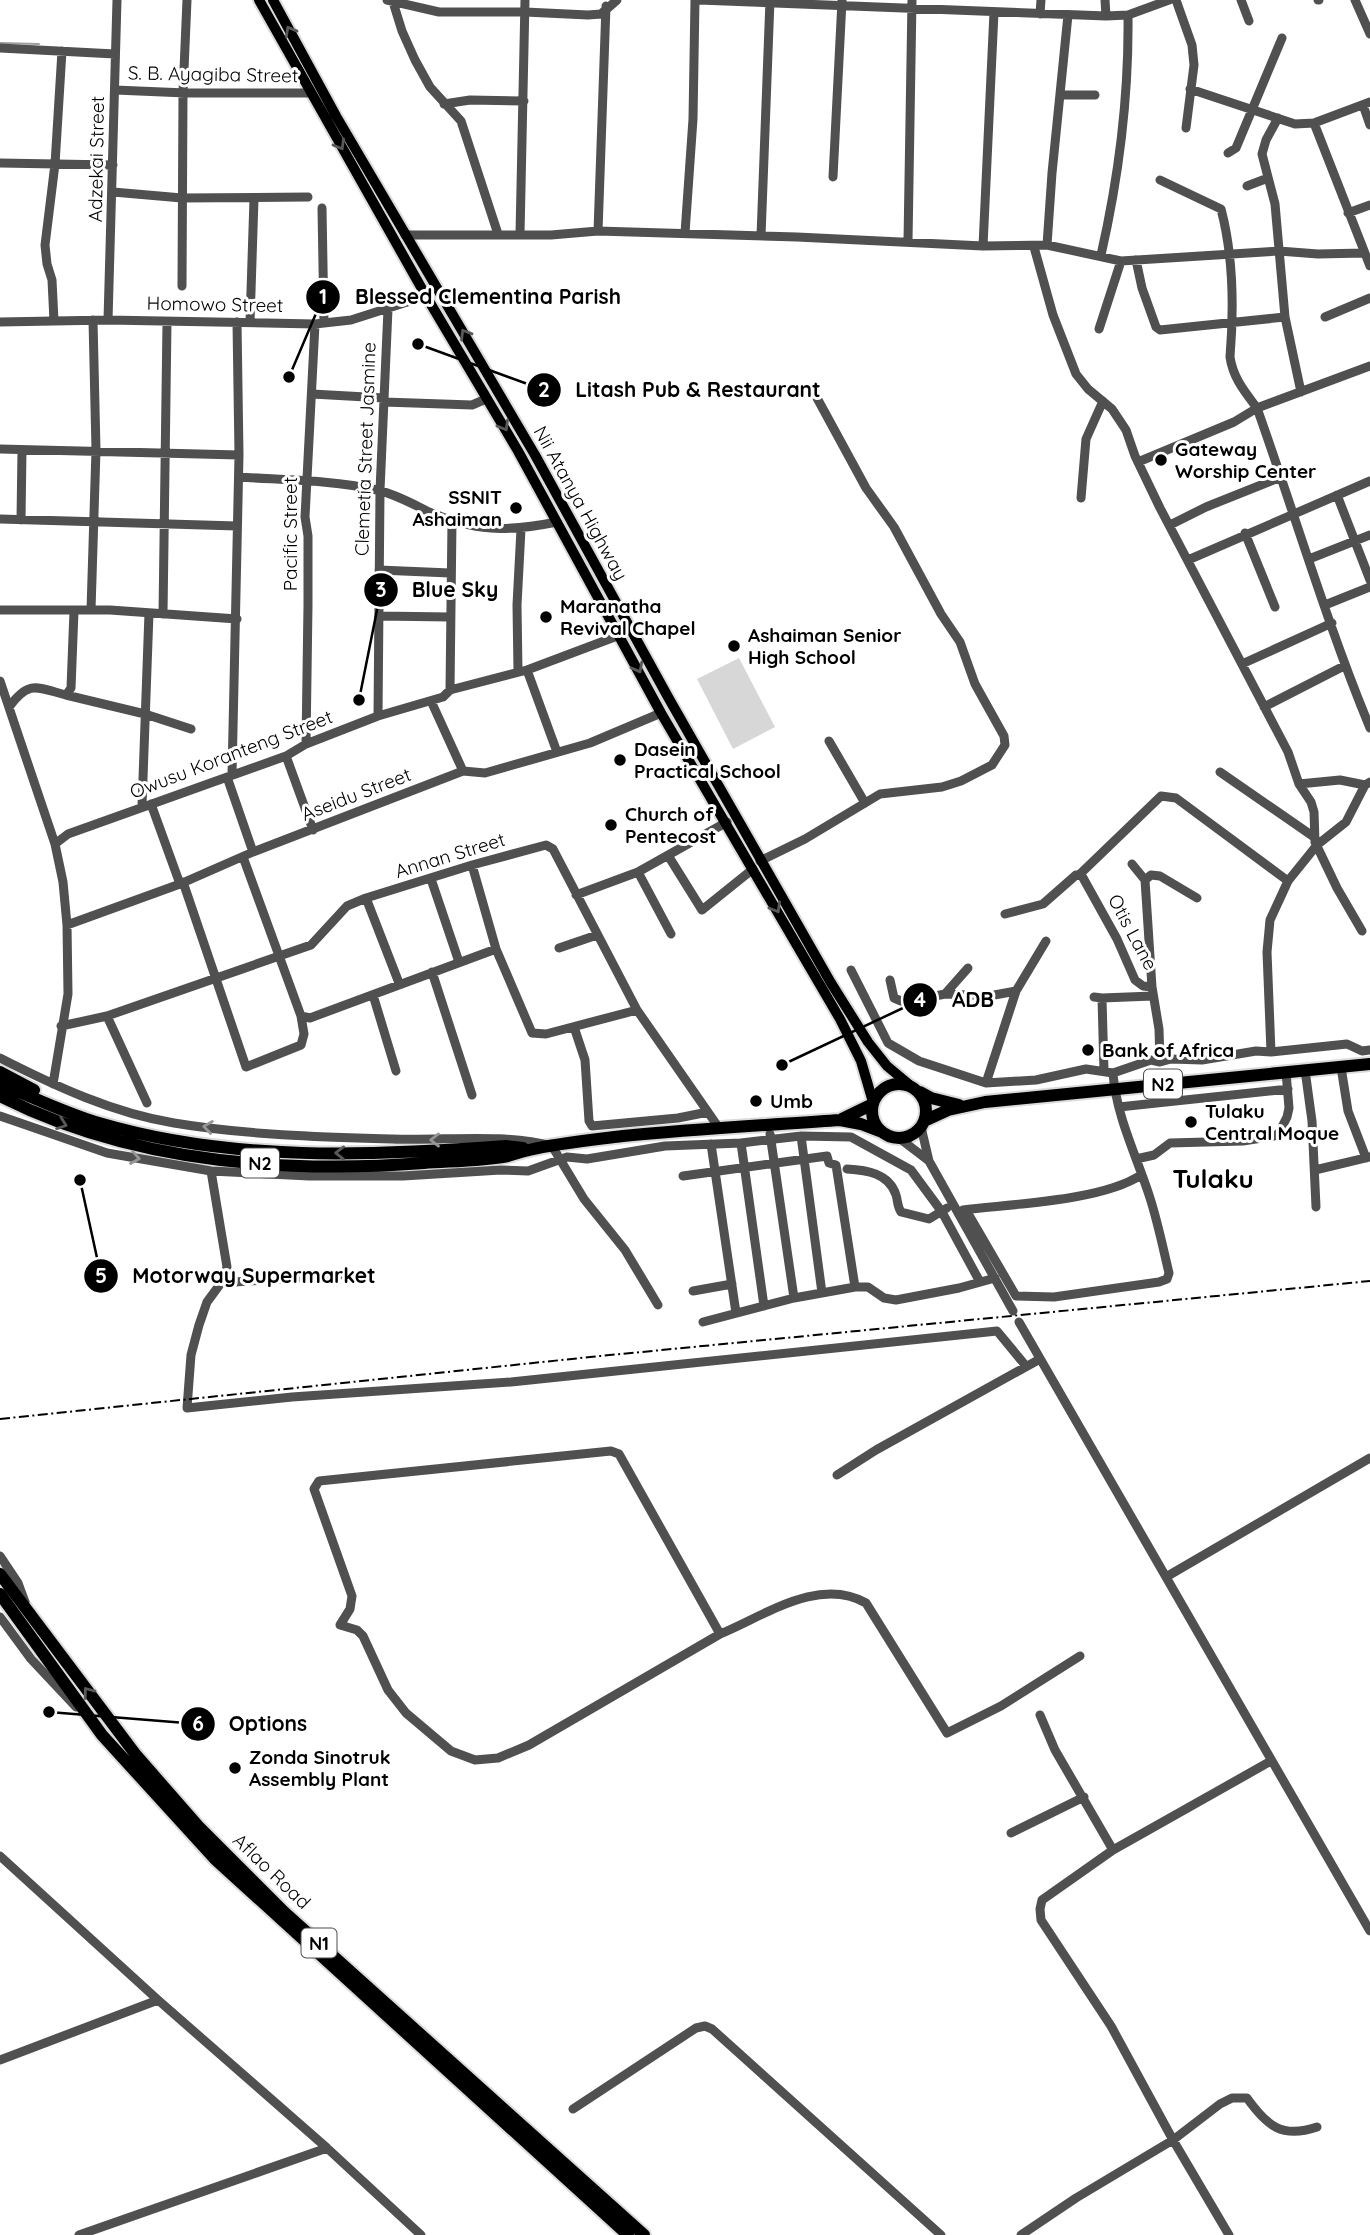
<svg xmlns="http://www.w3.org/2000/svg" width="1370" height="2235" font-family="Quicksand,sans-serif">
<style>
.green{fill:#d7d7d7}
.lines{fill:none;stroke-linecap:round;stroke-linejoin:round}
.stream{stroke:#9e9e9e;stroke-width:2}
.major-casing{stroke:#dbdbdb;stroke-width:14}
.highway-casing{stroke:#dbdbdb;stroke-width:16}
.minor{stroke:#505050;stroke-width:9}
.major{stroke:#000;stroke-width:10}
.highway{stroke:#000;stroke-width:12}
.rail{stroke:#000;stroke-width:2;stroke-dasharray:10 3.5 2 3.5;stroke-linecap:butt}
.oneway{stroke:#595959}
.oneway2{stroke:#969696}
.poi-dot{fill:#000;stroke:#fff;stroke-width:2.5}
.labels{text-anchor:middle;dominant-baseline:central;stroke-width:6;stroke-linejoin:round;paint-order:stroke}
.shield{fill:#fff;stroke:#4c4c4c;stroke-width:2}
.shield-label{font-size:18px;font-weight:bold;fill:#000}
.street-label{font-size:19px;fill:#000;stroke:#fff}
.poi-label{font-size:19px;font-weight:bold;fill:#000;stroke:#fff;text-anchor:start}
.district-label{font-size:26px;font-weight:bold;fill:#000;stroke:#fff}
.leader{fill:none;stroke:#000;stroke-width:2.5}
.callout-dot{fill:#000;stroke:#fff;stroke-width:2.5}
.mark-label{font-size:21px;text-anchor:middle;font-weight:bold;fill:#fff}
.callout-label{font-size:21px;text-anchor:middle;font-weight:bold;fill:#000;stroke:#fff;stroke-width:6;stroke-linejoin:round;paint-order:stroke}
</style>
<rect width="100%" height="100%" fill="#fff"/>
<!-- green -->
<path class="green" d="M 739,658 L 775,727 L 733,749 L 697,679 Z"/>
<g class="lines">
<!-- stream -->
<path class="stream" d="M 0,43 L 39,44"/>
<defs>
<path id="major" d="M 259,0 L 426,296 L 518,451 L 661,713 L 840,1019 L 861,1061 L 873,1102
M 273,0 L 336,116 L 535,455 L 668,697 L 831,983 L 868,1042 L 887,1066 L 911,1086"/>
<path id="highway" d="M 0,1072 L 34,1090
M 0,1084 C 33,1097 65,1113 99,1123 C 231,1162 371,1156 506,1146 L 523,1148
M872 1111a27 27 0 1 1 54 0a27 27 0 1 1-54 0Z
M 920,1092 L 931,1098 L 959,1105
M 0,1096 C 130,1162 280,1174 424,1163 C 451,1161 481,1161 508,1156 C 515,1154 522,1151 529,1150 C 559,1143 592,1140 623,1136 C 695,1129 767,1125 840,1120 L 861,1124 L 882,1132
M 842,1119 L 873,1104
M 924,1121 L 948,1110 L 985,1102 L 1370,1064
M 0,1574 L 136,1755 L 198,1826 L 284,1912 L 644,2235
M 0,1594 L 102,1735 L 215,1859 L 628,2235"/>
</defs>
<!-- major casing -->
<use href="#major" class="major-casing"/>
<!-- highway casing -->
<use href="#highway" class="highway-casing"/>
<!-- minor -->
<path class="minor" d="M 387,0 L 439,12 L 525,12 L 588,15 L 601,14 L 617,0
M 699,0 L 1106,16 L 1128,15 L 1169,0
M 1105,0 L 1106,16
M 1176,0 L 1192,45 L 1194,65 L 1186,128
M 1241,0 L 1249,21
M 1318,0 L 1319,0
M 1355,0 L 1370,34
M 393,2 L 402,31 L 415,60 L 430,87 L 461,121 L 498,234
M 1040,14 L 1041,0
M 0,48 L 115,54
M 1190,89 L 1295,124 L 1314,123 L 1370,102
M 115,90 L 186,93 L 311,93
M 1060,95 L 1095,95
M 444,104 L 470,100 L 524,101
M 1363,105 L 1370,125
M 1278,118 L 1266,140 L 1262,154 L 1275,204 L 1285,317 L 1301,392
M 1314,123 L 1370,266
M 1228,153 L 1236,148 L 1282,38
M 0,163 L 113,165
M 833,177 L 842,1
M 1160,180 L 1221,209 C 1234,258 1234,308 1230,357 C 1233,378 1245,392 1257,408 C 1295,515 1327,624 1370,728
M 1247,186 L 1268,178
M 113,192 L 182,198 L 308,197
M 322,208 L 324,323
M 1348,213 L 1370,205
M 598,231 L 606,6
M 685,233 L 693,119 L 695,0
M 520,234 L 525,0
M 405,235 L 551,235 L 598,231 L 797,237 L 983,246 L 1047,245 L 1121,261 L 1279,251 L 1318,254 L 1364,253
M 761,236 L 770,0
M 908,241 L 912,0
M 1047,245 L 1052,173 L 1068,15
M 983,246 L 994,12
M 1034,247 L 1053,315 L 1076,374 L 1088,389 L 1112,409 L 1126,430 L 1135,456 L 1160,508 L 1288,752 L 1299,784 L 1311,802 L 1314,812 L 1315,842 L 1337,888 L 1362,931
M 1101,255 C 1119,176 1129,96 1128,15
M 1136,260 L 1142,288 L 1156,327 L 1160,330 L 1285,317
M 182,286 L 183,93 L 187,0
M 1325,317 L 1370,298
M 108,320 L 117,0
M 54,321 L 52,280 L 47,264 L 45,245 L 55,164 L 62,51
M 0,322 L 108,320 L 315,324 L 351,320 L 426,296
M 250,322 L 254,199
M 1099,329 L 1121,261
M 312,394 L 384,398
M 384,402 L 472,405 L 486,399 L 484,393
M 0,449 L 239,455
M 1138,462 L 1234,422 L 1257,408 L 1370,366
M 239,477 C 285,480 333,480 377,490 C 395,494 411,503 427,511 C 475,532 506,532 557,522
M 1337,495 L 1370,580
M 1081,498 L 1086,439 L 1103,401
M 0,519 L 237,526
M 21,520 L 22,450
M 1170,525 L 1206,507 L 1281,477
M 1245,533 L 1275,607
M 1309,559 L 1370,535
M 1188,560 L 1370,481
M 379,570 L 450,573
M 1325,605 L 1370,587
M 0,610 L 110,610 L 237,619
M 91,610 L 96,450 L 93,320
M 163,614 L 167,322
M 379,616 L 450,617
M 1242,664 L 1332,623
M 527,670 L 557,752
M 518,672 L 517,605 L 521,529
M 0,681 L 55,844 L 63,882 L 67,925 L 68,994 L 53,1084
M 450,690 L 452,521
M 66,695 L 145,714 L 191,729
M 431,701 L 463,771
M 9,707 C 29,680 36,687 66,695 L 71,688 L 74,611
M 1264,707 L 1344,666
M 378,716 L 380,490 L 388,309
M 829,741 L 865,803
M 306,744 L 308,605 L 308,536 L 305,517 L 315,324
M 286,756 L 313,830
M 1220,772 L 1314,837
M 232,775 L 239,455 L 237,322
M 227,777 L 253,852
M 1299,784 L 1340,780 L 1365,785
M 151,804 L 180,884
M 142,806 L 149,613
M 55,844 L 68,834 L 286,756 L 306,744 L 378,716 L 443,697 L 450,690 L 527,670 L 620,635
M 669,857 L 702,910 L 753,869
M 760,861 L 805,839 L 880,794 L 942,787 L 961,781 L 992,765 L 1005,745 L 1004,736 L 975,684 L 960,642 L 941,614 L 894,527 L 866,488 L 817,398
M 1132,864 L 1145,880 L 1152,987
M 472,865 L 496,949 L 532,1033 L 546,1034 L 637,1010
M 638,872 L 671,934
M 1079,875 L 1161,796 L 1176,798 L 1288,881
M 431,879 L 459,962
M 1145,880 L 1151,875 L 1160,876 L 1197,898
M 183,882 L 246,1067 L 301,1045 L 304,1034 L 301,1016 L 243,857
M 576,895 L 638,872 L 727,822
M 366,898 L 399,983
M 1005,914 L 1043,904 L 1076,875 L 1082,876 L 1117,939 L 1135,980 L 1143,986 L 1152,987 L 1159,1029 L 1160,1062
M 67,925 L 180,884 L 253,852 L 463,771 L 485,773 L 590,743 L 661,713
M 1046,941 L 1016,991 L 986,1083 L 1036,1080 L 1086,1069 L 1113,1073
M 559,948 L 597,935
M 851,970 L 888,1043 L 919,1061 L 986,1083
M 432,972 L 472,1095
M 890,980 L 894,998 L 901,1001 L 916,1000 L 945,994 L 989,996 L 1016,991
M 945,994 L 968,968
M 373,995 L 396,1071
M 1094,997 L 1102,998 L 1153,996
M 1102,998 L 1104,1071
M 107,1016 L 147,1103
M 301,1016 L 310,1018 L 496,949
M 61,1026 L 107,1016 L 311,945 L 347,906 L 366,898 L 472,865 L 546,845 L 553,849 L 637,1010 L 719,1128
M 574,1027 L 585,1060 L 589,1121 L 592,1126 L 678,1118 L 708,1112
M 1271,1052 L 1347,1044 L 1362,1051 L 1370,1050
M 0,1058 C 55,1086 113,1113 174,1123 C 246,1135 320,1137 392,1139 C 445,1141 501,1133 552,1146 L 584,1199 L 625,1250 L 658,1305
M 1341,1067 L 1348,1111 L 1366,1158
M 1305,1070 L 1312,1121 L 1316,1207
M 1119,1107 L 1288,1089
M 0,1116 L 107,1153 L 211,1171 L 309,1176 L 403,1176 L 501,1170 L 528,1171 L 567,1157 L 587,1159 L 665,1146 L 741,1143 L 801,1136 L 851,1137 L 911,1170 L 942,1212 L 980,1282
M 921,1127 L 929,1161 L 1013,1311
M 770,1134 L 794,1298
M 801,1136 L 822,1293
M 899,1138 L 929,1161
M 741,1143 L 764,1306
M 711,1144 L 736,1313
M 1136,1159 L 1154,1155 L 1170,1143 L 1243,1141 L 1274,1136 L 1279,1133 L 1287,1117 L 1289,1108 L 1286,1072
M 847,1169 C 866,1170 889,1173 896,1195 C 898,1201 897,1206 901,1212 L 929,1219 L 947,1208
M 1315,1170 L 1370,1157
M 211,1171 L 227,1267 L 221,1283 L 207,1302 L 199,1325 L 191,1355 L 187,1408 L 292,1397 L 511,1382 L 997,1331 L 1026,1366
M 683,1176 L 827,1156 L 829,1163 L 836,1165 L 855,1287
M 963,1210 C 1011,1204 1102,1201 1141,1175
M 966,1210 L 1016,1296 L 1054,1297 L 1159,1282 L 1167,1279 L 1169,1273 C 1163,1248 1158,1223 1150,1198 C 1137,1157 1116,1116 1113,1073 L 1151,1060 L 1160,1062 L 1171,1059 L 1202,1060 L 1256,1051 L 1271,1052 L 1267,952 L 1270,920 L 1288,881 L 1317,845 L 1346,822 L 1365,785 L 1370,782
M 221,1283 L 352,1274
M 693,1291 L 732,1284
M 703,1322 L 794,1298 L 855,1287 L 868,1287 L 884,1298 L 896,1300 L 959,1288 L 995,1278
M 1019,1322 L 1370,1931
M 611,1451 L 619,1454 L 720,1634 L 529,1745 L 498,1758 L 475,1760 L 451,1751 L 406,1713 L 388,1690 L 363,1636 L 357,1630 L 340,1625 L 350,1609 L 352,1596 L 314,1489 L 319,1481 Z
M 837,1475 L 876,1450 L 1040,1359
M 0,1556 L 18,1583 L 25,1602
M 1166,1577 L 1370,1458
M 0,1617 L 31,1659 L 76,1707
M 720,1634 C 764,1616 819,1576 866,1603 L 947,1733 L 1001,1706 L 1080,1656
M 1040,1715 L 1055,1750 L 1113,1850
M 1011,1833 L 1084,1797
M 0,1856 L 158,2000 L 327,2148 L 421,2235
M 0,2060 L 158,2000
M 573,2109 L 696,2028 L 705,2026 L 712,2029 L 941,2235
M 79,2235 L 327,2148
M 1021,2235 L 1076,2198 L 1173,2140 L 1220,2104 L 1232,2098 L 1247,2098 C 1267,2126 1282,2139 1317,2127
M 1229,2235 L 1173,2140 L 1111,2026 L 1041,1920 L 1040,1909 L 1042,1900 L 1113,1850 L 1271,1761"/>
<!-- major -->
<use href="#major" class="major"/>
<!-- highway -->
<use href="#highway" class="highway"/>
<!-- rail -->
<path class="rail" d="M 0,1419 L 590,1357 L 1370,1281"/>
</g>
<!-- one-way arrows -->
<defs><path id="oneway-chevron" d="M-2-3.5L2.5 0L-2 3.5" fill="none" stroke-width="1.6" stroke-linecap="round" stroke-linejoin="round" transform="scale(1.75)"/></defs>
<g class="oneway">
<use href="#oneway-chevron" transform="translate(290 31) rotate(-119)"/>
<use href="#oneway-chevron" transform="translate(340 145) rotate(60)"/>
<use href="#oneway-chevron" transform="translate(465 334) rotate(-121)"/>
<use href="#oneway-chevron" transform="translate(504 426) rotate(60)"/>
<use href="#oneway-chevron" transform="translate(638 668) rotate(62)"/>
<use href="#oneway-chevron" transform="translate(776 908) rotate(60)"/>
<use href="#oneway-chevron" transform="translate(62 1124) rotate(20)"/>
<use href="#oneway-chevron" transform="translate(340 1153) rotate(-179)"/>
<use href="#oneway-chevron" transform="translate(88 1692) rotate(-127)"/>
</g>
<g class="oneway2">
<use href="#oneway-chevron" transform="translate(208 1127) rotate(-172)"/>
<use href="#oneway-chevron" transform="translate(435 1140) rotate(-180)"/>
<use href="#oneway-chevron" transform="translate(135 1158) rotate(10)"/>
</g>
<!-- markers -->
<g class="poi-dot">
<circle cx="1161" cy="460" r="7"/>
<circle cx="516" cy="508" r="7"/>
<circle cx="546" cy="617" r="7"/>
<circle cx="734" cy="646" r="7"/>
<circle cx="620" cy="760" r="7"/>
<circle cx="611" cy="825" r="7"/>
<circle cx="1088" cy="1050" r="7"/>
<circle cx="756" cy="1101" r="7"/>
<circle cx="1191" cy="1122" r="7"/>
<circle cx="235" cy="1768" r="7"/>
</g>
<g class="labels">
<!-- shield labels -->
<g class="shield">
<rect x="1144" y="1069.5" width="38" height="29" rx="5"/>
<rect x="241" y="1148.5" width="38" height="29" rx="5"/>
<rect x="301.5" y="1928.5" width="35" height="29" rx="5"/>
</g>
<g class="shield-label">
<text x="1163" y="1084">N2</text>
<text x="260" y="1163">N2</text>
<text x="319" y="1943">N1</text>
</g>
<!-- street labels -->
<g class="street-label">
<text transform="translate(213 74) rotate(1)">S. B. Ayagiba Street</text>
<text transform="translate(96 159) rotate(-89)">Adzekai Street</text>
<text transform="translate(215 304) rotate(1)">Homowo Street</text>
<text transform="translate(365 449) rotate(-88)">Clemetia Street Jasmine</text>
<text transform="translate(581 503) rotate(61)">Nii Atanya Highway</text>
<text transform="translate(290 534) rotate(-90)">Pacific Street</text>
<text transform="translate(231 754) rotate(-21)">Owusu Koranteng Street</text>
<text transform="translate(356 794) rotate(-21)">Aseidu Street</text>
<text transform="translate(450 855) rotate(-17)">Annan Street</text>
<text transform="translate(1133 932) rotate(62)">Otis Lane</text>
<text transform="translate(272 1871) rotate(44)">Aflao Road</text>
</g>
<!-- poi labels -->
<g class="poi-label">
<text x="1175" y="449">Gateway<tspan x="1175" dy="22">Worship Center</tspan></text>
<text x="502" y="497" text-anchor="end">SSNIT<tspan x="502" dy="22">Ashaiman</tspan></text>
<text x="560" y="606">Maranatha<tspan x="560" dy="22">Revival Chapel</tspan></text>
<text x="748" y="635">Ashaiman Senior<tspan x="748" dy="22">High School</tspan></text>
<text x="634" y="749">Dasein<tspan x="634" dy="22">Practical School</tspan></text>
<text x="625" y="814">Church of<tspan x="625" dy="22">Pentecost</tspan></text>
<text x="1102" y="1050">Bank of Africa</text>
<text x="770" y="1101">Umb</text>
<text x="1205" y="1111">Tulaku<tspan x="1205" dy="22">Central Moque</tspan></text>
<text x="249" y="1757">Zonda Sinotruk<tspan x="249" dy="22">Assembly Plant</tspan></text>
</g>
<!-- district labels -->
<g class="district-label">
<text x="1213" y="1178">Tulaku</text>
</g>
</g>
<!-- callouts -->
<path class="leader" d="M289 377L323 297M418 344L544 390M359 700L381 590M782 1065L920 1000M80 1180L101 1276M49 1712L198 1724"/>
<g class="callout-dot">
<circle cx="289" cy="377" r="7"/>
<circle cx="418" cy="344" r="7"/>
<circle cx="359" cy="700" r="7"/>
<circle cx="782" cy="1065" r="7"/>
<circle cx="80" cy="1180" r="7"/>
<circle cx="49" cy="1712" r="7"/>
<circle cx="323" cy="297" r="18"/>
<circle cx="544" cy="390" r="18"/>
<circle cx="381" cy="590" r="18"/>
<circle cx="920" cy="1000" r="18"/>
<circle cx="101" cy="1276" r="18"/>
<circle cx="198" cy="1724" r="18"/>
</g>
<g class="mark-label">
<text x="323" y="304">1</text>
<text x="544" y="397">2</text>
<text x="381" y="597">3</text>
<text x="920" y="1007">4</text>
<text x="101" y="1283">5</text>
<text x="198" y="1731">6</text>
</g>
<g class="callout-label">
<text x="488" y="304">Blessed Clementina Parish</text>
<text x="698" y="397">Litash Pub &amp; Restaurant</text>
<text x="455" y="597">Blue Sky</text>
<text x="973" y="1007">ADB</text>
<text x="254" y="1283">Motorway Supermarket</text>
<text x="268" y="1731">Options</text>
</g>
</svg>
